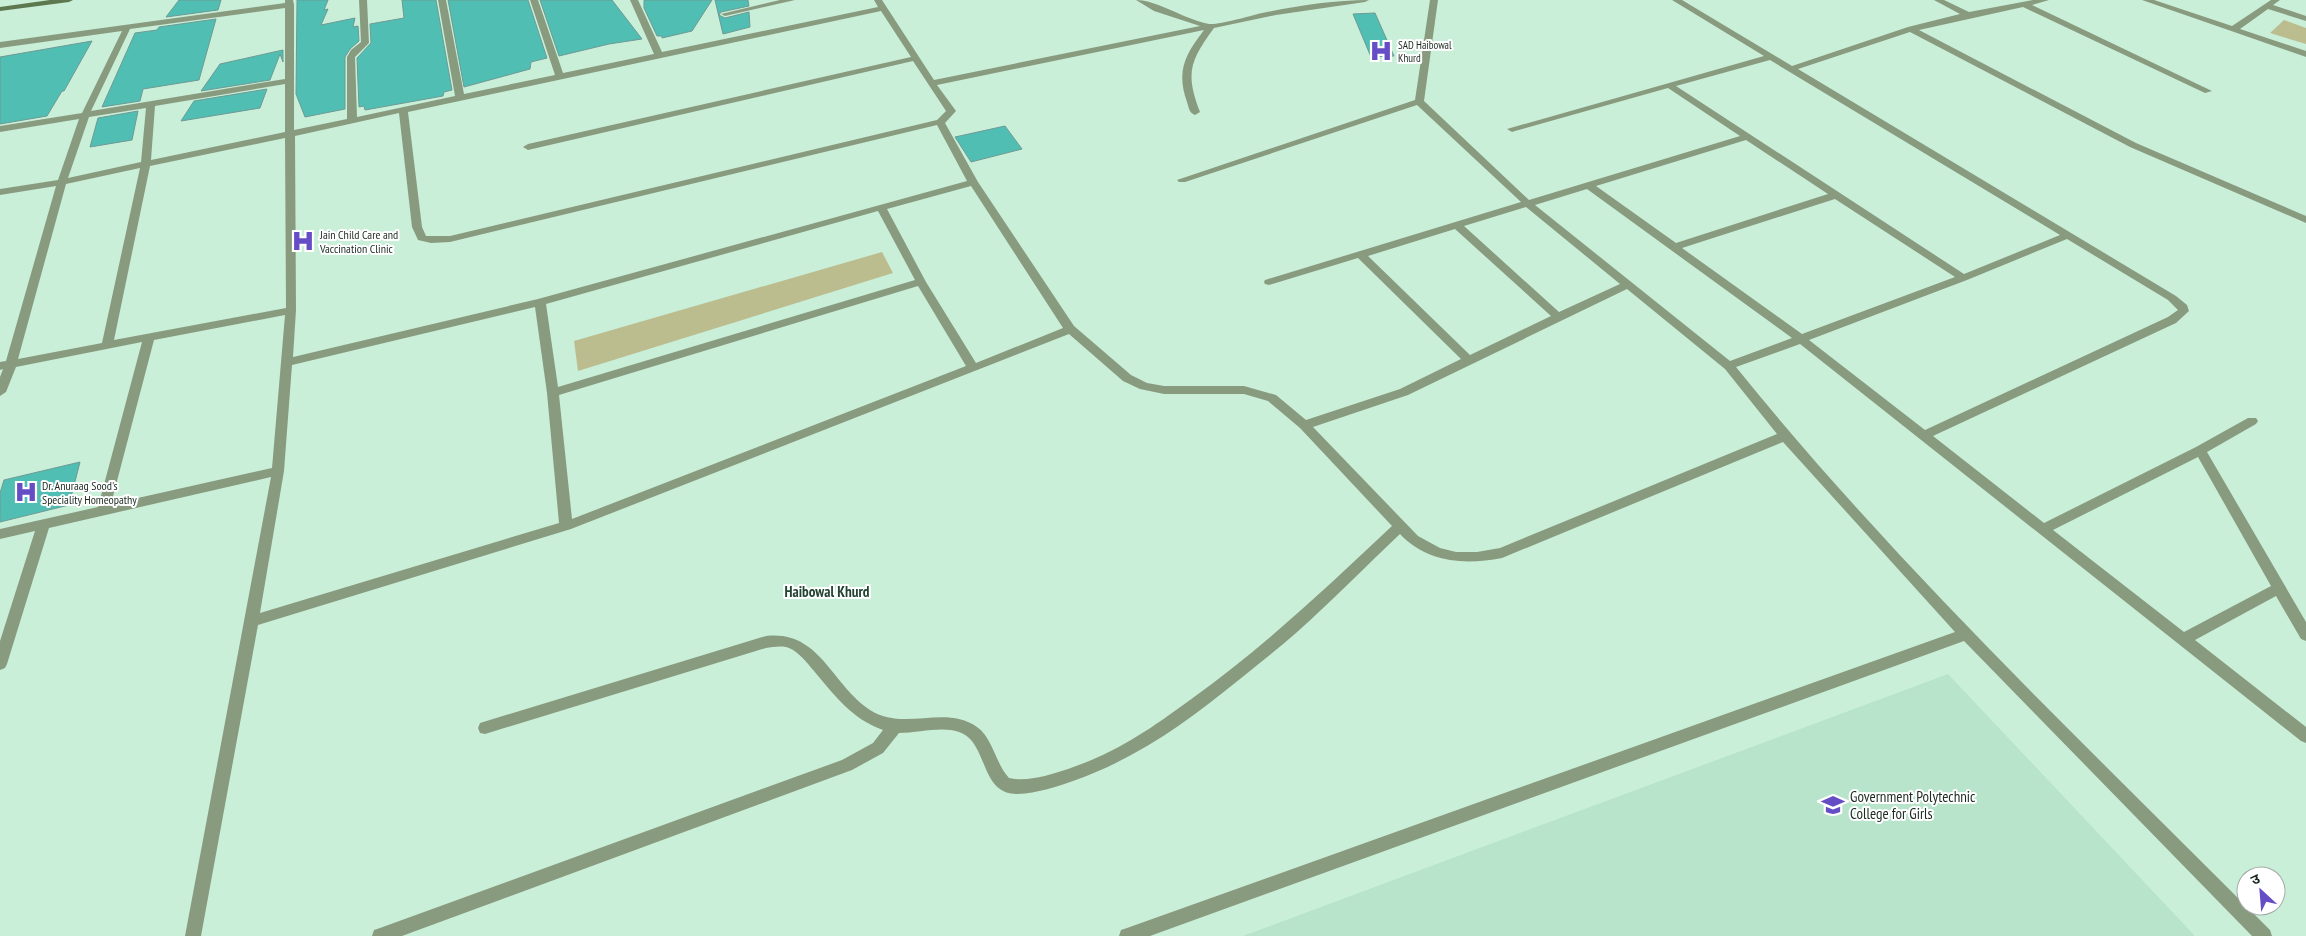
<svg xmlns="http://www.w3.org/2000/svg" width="2306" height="936" font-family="'PT Sans Narrow','Noto Sans Devanagari',sans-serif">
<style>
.built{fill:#b8e4cb}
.green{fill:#bcbd8f}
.building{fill:#50beb2;stroke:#6e9a94}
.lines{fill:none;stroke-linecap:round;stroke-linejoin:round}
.minor{fill:#899b7f;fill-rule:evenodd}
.secondary{fill:#5d774e;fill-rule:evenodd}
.labels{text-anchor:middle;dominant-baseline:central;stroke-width:4;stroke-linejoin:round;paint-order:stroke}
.far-poi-label{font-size:11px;fill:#1c2a22;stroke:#fff;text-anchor:start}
.poi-label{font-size:12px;fill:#1c2a22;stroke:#fff;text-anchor:start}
.quarter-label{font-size:15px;font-weight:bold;fill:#244433;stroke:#fff}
.near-poi-label{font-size:15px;fill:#1c2a22;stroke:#fff;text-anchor:start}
</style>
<rect width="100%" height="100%" fill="#c9efd9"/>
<!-- built -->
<path class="built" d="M 1948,674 L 2195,936 L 1243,936 Z"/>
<!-- green -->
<path class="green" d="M 2284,20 L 2306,28 L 2306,44 L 2270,33 Z
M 882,252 L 893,273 L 578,371 L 574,341 Z"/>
<!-- building -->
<path class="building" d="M 179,0 L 221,0 L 218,10 L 166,17 Z
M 297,0 L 328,0 L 324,10 L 328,9 L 321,25 L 355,18 L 353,27 L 358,26 L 359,41 L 350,49 L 345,57 L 345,109 L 305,117 L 296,94 Z
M 402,0 L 436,0 L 452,90 L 444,92 L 443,96 L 365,110 L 364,106 L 359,107 L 357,58 L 371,43 L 370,24 L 404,18 Z
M 448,0 L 528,0 L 547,58 L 531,62 L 530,69 L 464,87 Z
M 540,0 L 612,0 L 642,39 L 609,44 L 559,56 Z
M 644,0 L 712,0 L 692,31 L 662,38 L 662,36 L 657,36 L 644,8 Z
M 715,0 L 748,0 L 749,6 L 721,12 L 719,15 L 725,18 L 749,12 L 750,27 L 723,34 Z
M 1375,13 L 1394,56 L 1371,57 L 1353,14 Z
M 216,19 L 199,80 L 143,89 L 140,101 L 102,107 L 135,33 L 157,30 L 159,27 Z
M 92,41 L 64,91 L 62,91 L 47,116 L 0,124 L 0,57 Z
M 283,50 L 283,62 L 280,54 L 270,80 L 201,91 L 220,64 Z
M 267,89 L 260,108 L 181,121 L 194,101 Z
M 138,111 L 132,140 L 90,147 L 98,118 Z
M 1005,126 L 1022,149 L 971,162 L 955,137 Z
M 80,462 L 69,505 L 0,522 L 0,493 L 4,480 Z"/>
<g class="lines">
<!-- minor -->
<path class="minor" d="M 285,0 L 293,0 L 294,5 L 294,130 L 347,119 L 347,57 L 351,50 L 361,42 L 359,0 L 367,0 L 369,43 L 355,57 L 357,117 L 455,96 L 438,0 L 446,0 L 464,94 L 555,75 L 530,0 L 538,0 L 563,73 L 654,54 L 630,0 L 638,0 L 662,52 L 878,7 L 874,0 L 882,0 L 934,80 L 1200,26 L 1154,11 L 1136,0 C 1157,0 1186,20 1209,24 C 1219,25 1250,16 1262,13 C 1297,6 1333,0 1369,0 L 1365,2 L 1276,15 L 1214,28 C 1190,61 1185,73 1200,112 L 1195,115 C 1189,113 1189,108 1187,102 C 1176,71 1185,55 1204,30 L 937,85 L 956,111 L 945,123 L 978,182 L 1074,326 L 1131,375 L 1147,383 L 1164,386 L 1244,386 L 1276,395 L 1306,420 L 1400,389 L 1461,359 L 1358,258 L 1269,285 L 1265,284 L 1264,282 L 1265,280 L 1521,202 L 1417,105 L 1185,182 L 1179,182 L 1177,180 L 1415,100 L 1430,0 L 1438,0 L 1424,101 L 1529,200 L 1740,136 L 1668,88 L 1515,131 L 1512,132 L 1507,129 L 1764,56 L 1672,0 L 1682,0 L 1792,66 L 1908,27 L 1960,14 L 1934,0 L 1944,0 L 1969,12 L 2033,0 L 2049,0 L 2032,5 L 2212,91 L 2205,93 L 2023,7 L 1919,30 L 2136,143 L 2306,216 L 2306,223 L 2130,147 L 1910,32 L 1798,69 L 2176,296 L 2187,305 L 2189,311 L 2176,323 L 1933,436 L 2044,523 L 2196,447 L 2248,418 L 2256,418 L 2258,421 L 2256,424 L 2207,452 L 2306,622 L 2306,641 L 2301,639 L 2276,596 L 2195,640 L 2306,727 L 2306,743 L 2301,741 L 1800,344 L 1736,367 C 1899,569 2088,747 2270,930 L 2272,936 L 2252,936 L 1964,641 L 1150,936 L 1119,936 L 1121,930 L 1127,928 L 1955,632 L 1783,442 L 1502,558 C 1465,565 1427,563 1400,534 C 1365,567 1331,602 1296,633 C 1278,649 1258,664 1240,679 C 1187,722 1138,758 1073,781 C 1056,787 1037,793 1018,794 C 979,795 989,742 959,732 C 941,726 919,733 899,733 L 883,753 L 852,770 L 402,936 L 372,936 L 374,930 L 380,928 L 842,760 L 873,743 L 883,730 C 852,719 835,696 814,671 C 807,663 799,652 789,648 C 782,645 773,647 766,648 L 485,734 L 480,733 L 478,728 L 480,723 L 766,636 C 820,630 831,684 870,710 C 904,732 945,704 977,727 C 993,738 995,763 1009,778 C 1027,782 1050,775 1068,769 C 1117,752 1149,730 1190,700 C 1263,648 1327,587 1392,526 L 1300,428 L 1268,401 L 1244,394 L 1164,394 L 1140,389 L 1123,381 L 1069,334 L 571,529 L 258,625 L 201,936 L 185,936 L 271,477 L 49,528 L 7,664 L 5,668 L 0,670 L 0,641 L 35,531 L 0,539 L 0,529 L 98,507 L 142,342 L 16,367 L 6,392 L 0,396 L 0,377 L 3,369 L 0,370 L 0,362 L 6,361 L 56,186 L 0,195 L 0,189 L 58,180 L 79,119 L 0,132 L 0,126 L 82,113 L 122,31 L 0,48 L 0,42 L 285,3 ZM 285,8 L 285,79 L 91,111 L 130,29 ZM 881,11 L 911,57 L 528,144 L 523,147 L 528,150 L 913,61 L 946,111 L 937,120 L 450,236 L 426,236 L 422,227 L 408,112 ZM 1770,60 L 1788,71 L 2060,235 L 1964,274 L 1676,86 ZM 285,84 L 285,132 L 151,160 L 155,106 ZM 146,108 L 141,162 L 68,178 L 89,117 ZM 399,113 L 412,227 L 418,240 L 431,243 L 450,242 L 937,125 L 967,181 L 538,299 L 293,357 L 296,310 L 295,136 ZM 285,138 L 286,308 L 114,340 L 150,166 ZM 1746,140 L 1828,194 L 1676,243 L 1596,186 ZM 140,168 L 102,343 L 18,359 L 66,184 ZM 971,186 L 1063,328 L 976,363 L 926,282 L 887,209 ZM 1587,189 L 1792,338 L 1730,361 L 1535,205 ZM 1835,199 L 1955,277 L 1802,334 L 1682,248 ZM 1526,207 L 1620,284 L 1559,312 L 1464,226 ZM 878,211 L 915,280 L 558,387 L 546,304 ZM 1455,229 L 1551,316 L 1470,355 L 1368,256 ZM 2067,239 L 2168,300 L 2178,310 L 2168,317 L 1925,430 L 1809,340 L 1967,280 ZM 918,286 L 966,366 L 572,519 L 559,395 ZM 1627,289 L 1725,369 L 1777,434 L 1500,548 L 1477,552 L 1456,552 L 1440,548 L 1418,536 L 1313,427 L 1408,395 ZM 535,307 L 547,393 L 559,523 L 260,613 L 284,471 L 292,365 ZM 285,315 L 272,468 L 111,504 L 154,340 ZM 2198,457 L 2271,586 L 2184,632 L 2053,530 Z
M 780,0 L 795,0 L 725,16 L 721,14 Z
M 2142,0 L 2154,0 L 2232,26 L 2271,0 L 2280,0 L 2273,5 L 2306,16 L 2306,21 L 2268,9 L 2240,29 L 2306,51 L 2306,57 Z"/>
<!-- secondary -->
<path class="secondary" d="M 50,0 L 73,0 L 69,2 L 0,11 L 0,7 Z"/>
</g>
<!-- icons -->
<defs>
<symbol id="hospital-bare" viewBox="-9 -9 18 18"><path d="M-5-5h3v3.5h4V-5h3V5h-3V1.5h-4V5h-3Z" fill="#654dc6" stroke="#fff" stroke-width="2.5" paint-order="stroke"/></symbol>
<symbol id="university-bare" viewBox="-9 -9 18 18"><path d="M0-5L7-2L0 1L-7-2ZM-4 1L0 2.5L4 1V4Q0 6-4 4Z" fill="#654dc6" stroke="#fff" stroke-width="2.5" paint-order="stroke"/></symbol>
</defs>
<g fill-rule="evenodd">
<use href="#hospital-bare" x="1365" y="35" width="32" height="32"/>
<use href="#hospital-bare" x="287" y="225" width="32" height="32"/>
<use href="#hospital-bare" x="10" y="476" width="32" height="32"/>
<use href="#university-bare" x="1817" y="789" width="32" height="32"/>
</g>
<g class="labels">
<!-- far-poi labels -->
<g class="far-poi-label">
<text x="1398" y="45">SAD Haibowal<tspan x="1398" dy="13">Khurd</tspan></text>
</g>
<!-- poi labels -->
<g class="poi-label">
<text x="320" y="234">Jain Child Care and<tspan x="320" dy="14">Vaccination Clinic</tspan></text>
<text x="42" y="485">Dr. Anuraag Sood's<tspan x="42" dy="14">Speciality Homeopathy</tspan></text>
</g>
<!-- quarter labels -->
<g class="quarter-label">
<text x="827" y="591">Haibowal Khurd</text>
</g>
<!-- near-poi labels -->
<g class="near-poi-label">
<text x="1850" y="796">Government Polytechnic<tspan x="1850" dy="17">College for Girls</tspan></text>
</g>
</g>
<!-- north arrow -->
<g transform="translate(2261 891) rotate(334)"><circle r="24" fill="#ffffff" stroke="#a4aaa7"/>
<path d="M0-4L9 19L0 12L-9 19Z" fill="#654dc6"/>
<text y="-8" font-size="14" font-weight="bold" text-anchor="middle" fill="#1c2a22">उ</text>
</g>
</svg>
